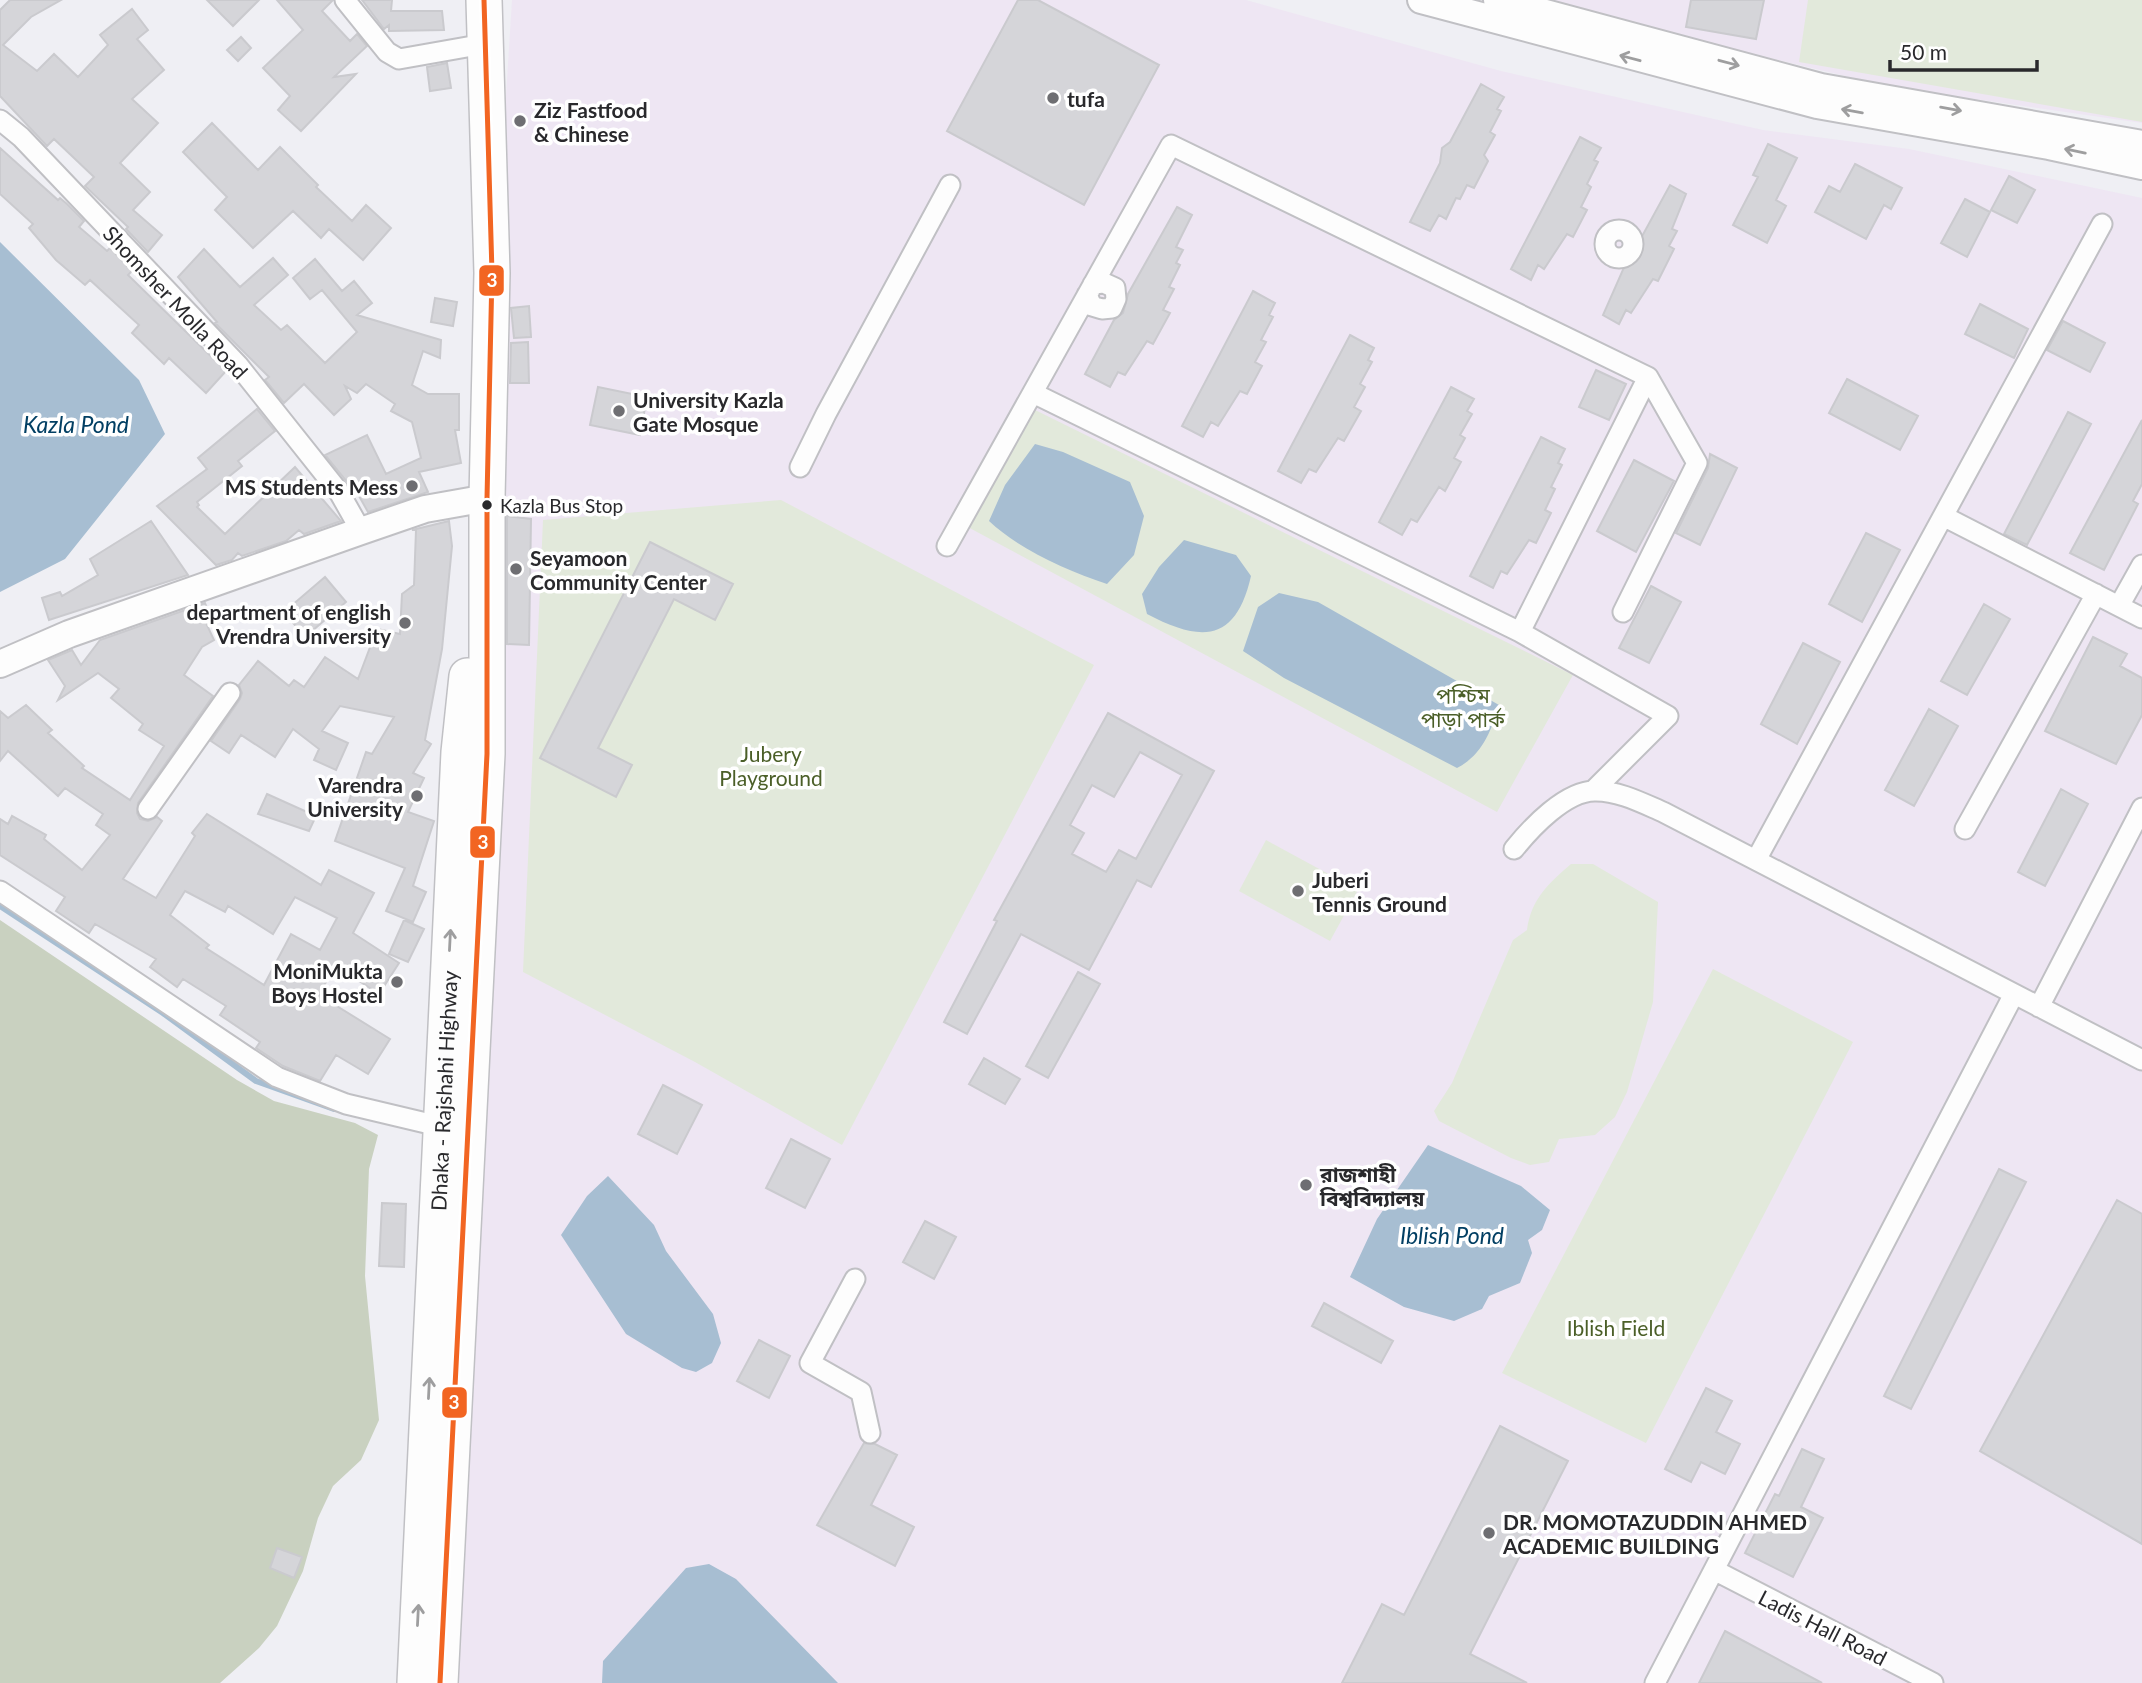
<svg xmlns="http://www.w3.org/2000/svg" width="2142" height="1683" font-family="Lato,'Noto Sans Bengali',sans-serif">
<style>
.education{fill:#eee6f3}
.green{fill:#e2e9db}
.forest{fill:#c9d1c0}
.water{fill:#a7bed2}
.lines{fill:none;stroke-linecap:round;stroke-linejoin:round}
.stream{stroke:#a7bed2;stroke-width:6}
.building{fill:#d5d5d9;stroke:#cacace;stroke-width:2;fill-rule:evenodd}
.street-casing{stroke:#c0c0c4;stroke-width:23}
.secondary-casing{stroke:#c0c0c4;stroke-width:30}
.highway-casing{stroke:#c0c0c4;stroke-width:38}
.street{stroke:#fdfdfd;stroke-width:19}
.secondary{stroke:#fdfdfd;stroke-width:26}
.highway{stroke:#fdfdfd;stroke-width:35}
.bus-1-casing{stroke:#fff;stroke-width:10}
.bus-1{stroke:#f26522;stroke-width:5}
.oneway{stroke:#9e9e9f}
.poi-dot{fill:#6e6e72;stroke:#fff;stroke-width:2.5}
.bus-dot{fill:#29292c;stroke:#fff;stroke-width:2.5}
.labels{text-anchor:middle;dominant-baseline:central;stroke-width:7;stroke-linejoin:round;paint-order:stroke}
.bus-label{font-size:19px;fill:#29292c;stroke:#fff;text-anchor:start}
.poi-label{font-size:21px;font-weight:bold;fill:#29292c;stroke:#fff;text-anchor:start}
.street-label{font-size:21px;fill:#29292c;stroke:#fff}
.park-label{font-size:21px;fill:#4b5f28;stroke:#fff}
.water-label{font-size:23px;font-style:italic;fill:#023f63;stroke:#fff}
.line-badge{stroke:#fff;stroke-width:2.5}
.badge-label{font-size:19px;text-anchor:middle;font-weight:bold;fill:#fff}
</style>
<rect width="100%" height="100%" fill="#efeff4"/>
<!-- education -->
<path class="education" d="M 512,0 L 1246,0 L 1501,71 L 1763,130 L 1909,149 L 2142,198 L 2142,1683 L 444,1683 L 500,516 L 505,112 Z
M 1526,0 L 2142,0 L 2142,123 L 1891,87 Z"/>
<!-- green -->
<path class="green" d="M 1808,0 L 2142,0 L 2142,122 L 1799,62 Z
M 1029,407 L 1573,675 L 1497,812 L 964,525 Z
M 781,500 L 1094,665 L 842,1145 L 695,1062 L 523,972 L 543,520 Z
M 1266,840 L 1358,890 L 1330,941 L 1239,891 Z
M 1571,864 L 1593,864 L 1658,902 L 1653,1002 L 1627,1092 L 1615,1117 L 1595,1135 L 1559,1139 L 1549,1162 L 1530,1165 L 1511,1158 L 1439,1121 L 1434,1111 L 1452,1083 L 1513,940 L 1527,930 C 1531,899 1549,883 1571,864 Z
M 1713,969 L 1853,1042 L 1646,1443 L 1502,1373 Z"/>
<!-- forest -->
<path class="forest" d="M 0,920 L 237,1080 L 274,1101 L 355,1123 L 378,1135 L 369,1169 L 365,1276 L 379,1420 L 361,1460 L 333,1486 L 318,1518 L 303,1571 L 277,1626 L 259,1648 L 220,1683 L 0,1683 Z"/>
<!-- water -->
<path class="water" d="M 0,242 L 139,380 L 165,434 L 65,559 L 0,592 Z
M 1035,444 L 1063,452 L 1130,482 L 1144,516 L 1134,555 L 1107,584 C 1066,570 1020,550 989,521 L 1005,485 Z
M 1184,540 L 1236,555 L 1251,576 C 1236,642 1202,643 1147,614 L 1142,594 L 1159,567 Z
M 1279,593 L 1318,602 L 1499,705 C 1491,732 1482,755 1457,768 L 1284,678 L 1243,651 L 1258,607 Z
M 1428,1145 L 1521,1186 L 1550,1210 L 1542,1230 L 1528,1240 L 1532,1253 L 1520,1283 L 1489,1296 L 1482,1309 L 1454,1321 L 1404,1307 L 1350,1277 L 1377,1219 Z
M 608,1176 L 654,1225 L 666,1251 L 713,1314 L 721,1343 L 712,1363 L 696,1372 L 682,1368 L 626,1334 L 561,1235 L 587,1196 Z
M 709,1564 L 736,1579 L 838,1683 L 602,1683 L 603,1661 L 686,1568 Z"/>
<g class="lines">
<!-- stream -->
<path class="stream" d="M 0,906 L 163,1013 L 256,1081 L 334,1109"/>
</g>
<!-- building -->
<path class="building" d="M 10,0 L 61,0 L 31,17 L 3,45 L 37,71 L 54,54 L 78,77 L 108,45 L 100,35 L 132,9 L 148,30 L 137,39 L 164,70 L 132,99 L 158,123 L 120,163 L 150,192 L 133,210 L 162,235 L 148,252 L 126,229 L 128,227 L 85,186 L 94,177 L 54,139 L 47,146 L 0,96 L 0,10 Z
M 207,0 L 259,0 L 233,26 Z
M 277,0 L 333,0 L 322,11 L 350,41 L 357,34 L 367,46 L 334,77 L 356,74 L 301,131 L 278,110 L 290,96 L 263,68 L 303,30 Z
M 362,0 L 392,0 L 391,11 L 442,11 L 444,30 L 389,31 L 389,25 L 384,29 Z
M 1018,0 L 1038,0 L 1159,65 L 1084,205 L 947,131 Z
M 1691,0 L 1764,0 L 1756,39 L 1686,27 Z
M 241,37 L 251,48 L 238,61 L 227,50 Z
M 447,63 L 451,88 L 430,91 L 427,67 Z
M 1481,84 L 1504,97 L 1497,109 L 1501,111 L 1490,132 L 1495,135 L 1484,155 L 1488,161 L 1474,188 L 1467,185 L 1460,199 L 1456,198 L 1446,219 L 1439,215 L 1430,231 L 1410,222 L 1440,163 L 1442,148 L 1450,142 Z
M 212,123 L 258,170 L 280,147 L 318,185 L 316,187 L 352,221 L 366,205 L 391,228 L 363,260 L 329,229 L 321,238 L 293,211 L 253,248 L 215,210 L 227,197 L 183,152 Z
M 1580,137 L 1601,148 L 1594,160 L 1598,162 L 1587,184 L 1591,187 L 1581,207 L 1587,210 L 1573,237 L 1567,234 L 1544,269 L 1538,265 L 1531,280 L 1511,269 Z
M 1768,144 L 1797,158 L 1776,200 L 1786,206 L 1767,243 L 1733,225 L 1758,177 L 1753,175 Z
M 0,148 L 58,200 L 60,198 L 67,204 L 84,221 L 79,227 L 107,251 L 110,248 L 132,271 L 128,275 L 226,371 L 206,393 L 169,358 L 164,364 L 132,333 L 139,325 L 90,280 L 85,285 L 56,260 L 29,228 L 33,224 L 0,194 Z
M 1855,164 L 1902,188 L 1891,209 L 1884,205 L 1866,239 L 1815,212 L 1829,186 L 1840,192 Z
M 2009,176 L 2035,190 L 2017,223 L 1991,210 Z
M 1670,185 L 1686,194 L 1672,229 L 1677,231 L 1669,246 L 1674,249 L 1658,281 L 1653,279 L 1631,313 L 1626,310 L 1619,324 L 1603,315 L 1637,238 L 1640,240 Z
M 1965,199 L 1990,212 L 1967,257 L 1941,243 Z
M 1177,207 L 1192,215 L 1176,247 L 1183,250 L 1176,263 L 1180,265 L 1169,287 L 1174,289 L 1163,310 L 1170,313 L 1153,344 L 1147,341 L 1125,375 L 1118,372 L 1110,387 L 1085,374 L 1114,320 L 1123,313 L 1128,294 Z
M 204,249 L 240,287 L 273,258 L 288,275 L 254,305 L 281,330 L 287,325 L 325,363 L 357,332 L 322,290 L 310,299 L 293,278 L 315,259 L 342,291 L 354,281 L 372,303 L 357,315 L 441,340 L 440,358 L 423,351 L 412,385 L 428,394 L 459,394 L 459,430 L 455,430 L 461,463 L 419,472 L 428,492 L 368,512 L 350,480 L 347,482 L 325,455 L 367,435 L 386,474 L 421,458 L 412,422 L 391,411 L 395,404 L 366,384 L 357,393 L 345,386 L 351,399 L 334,415 L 304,384 L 284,403 L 265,380 L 269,377 L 215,323 L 217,322 L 178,277 Z
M 1253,291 L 1275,303 L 1269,315 L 1273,317 L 1261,340 L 1266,342 L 1255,362 L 1262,366 L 1247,394 L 1240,391 L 1218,426 L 1211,422 L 1203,437 L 1182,426 Z
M 435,298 L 457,302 L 453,326 L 431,322 Z
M 1980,304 L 2028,329 L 2014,358 L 1965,334 Z
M 529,306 L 531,337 L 514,338 L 511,308 Z
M 2063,321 L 2105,343 L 2090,372 L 2047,350 Z
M 1350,335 L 1374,348 L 1368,360 L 1372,362 L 1360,384 L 1365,387 L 1354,407 L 1361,411 L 1344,441 L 1338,438 L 1316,472 L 1309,469 L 1301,483 L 1278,471 Z
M 528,342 L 529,383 L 510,383 L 511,343 Z
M 1596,370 L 1626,384 L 1609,420 L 1579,407 Z
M 1847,379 L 1918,416 L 1900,450 L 1829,413 Z
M 598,387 L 647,397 L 640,435 L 590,425 Z
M 1451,387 L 1474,399 L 1467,411 L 1472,414 L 1460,435 L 1465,438 L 1454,458 L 1461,462 L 1445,491 L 1439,487 L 1417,522 L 1411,519 L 1402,535 L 1379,522 Z
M 257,409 L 275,431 L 238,461 L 242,466 L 197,502 L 199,505 L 197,507 L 225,534 L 295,467 L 341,521 L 304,534 L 299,530 L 286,541 L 242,556 L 238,553 L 232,560 L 216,565 L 157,506 L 207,469 L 198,458 Z
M 2068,412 L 2091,424 L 2027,545 L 2004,534 Z
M 2142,420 L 2142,484 L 2133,501 L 2138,504 L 2104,570 L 2070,553 Z
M 1541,437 L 1565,449 L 1558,463 L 1562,465 L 1551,487 L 1555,489 L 1545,510 L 1551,513 L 1536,543 L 1529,540 L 1507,574 L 1501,571 L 1493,588 L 1470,576 Z
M 1710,454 L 1737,468 L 1700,545 L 1676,533 L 1708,468 Z
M 1634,460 L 1674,481 L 1636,552 L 1597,531 Z
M 507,516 L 531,519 L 529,645 L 507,644 Z
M 151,521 L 188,575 L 49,620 L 42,598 L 60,592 L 62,596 L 98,575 L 90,559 Z
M 449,521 L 452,546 L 442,649 L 425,740 L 431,744 L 413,773 L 424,778 L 408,812 L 434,821 L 413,886 L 426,892 L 413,922 L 386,911 L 405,868 L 335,841 L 366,752 L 372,754 L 394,717 L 340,706 L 322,731 L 348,743 L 336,770 L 314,760 L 319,749 L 293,729 L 275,757 L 241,735 L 229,753 L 211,741 L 240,699 L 242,693 L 239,685 L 258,661 L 289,686 L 294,680 L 304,687 L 325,657 L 358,679 L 377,629 L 400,634 L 402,594 L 414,585 L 416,530 L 412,530 Z
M 1866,533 L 1900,550 L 1862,622 L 1829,604 Z
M 650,542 L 733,584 L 715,620 L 674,599 L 598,748 L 632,765 L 616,797 L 540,758 Z
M 325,577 L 346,602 L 305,637 L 284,612 Z
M 1651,586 L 1681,602 L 1649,663 L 1619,648 Z
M 205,603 L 213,623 L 207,625 L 214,640 L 202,647 L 184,675 L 213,696 L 138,803 L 137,813 L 140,819 L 148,821 L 157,817 L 162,821 L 123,879 L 156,898 L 195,836 L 192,833 L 207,814 L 321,885 L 329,870 L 374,893 L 353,933 L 399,963 L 379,994 L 335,965 L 319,995 L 390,1039 L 368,1074 L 336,1055 L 320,1081 L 283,1066 L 256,1048 L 260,1042 L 220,1015 L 226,1006 L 183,979 L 177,987 L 150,967 L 156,959 L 95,924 L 89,933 L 56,911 L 65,897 L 0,855 L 0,819 L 8,824 L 12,816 L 46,835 L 44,839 L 82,870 L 110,835 L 96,825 L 103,814 L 65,788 L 58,796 L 8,751 L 0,761 L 0,711 L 8,718 L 26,705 L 52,730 L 48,733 L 84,766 L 82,768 L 130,800 L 164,746 L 139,730 L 143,724 L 111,698 L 119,689 L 98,673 L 58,700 L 65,686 L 48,660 L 72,650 L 81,665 L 100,640 ZM 185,891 L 225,912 L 228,906 L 273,934 L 295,897 L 337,918 L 320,950 L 291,934 L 264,985 L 206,948 L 209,945 L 170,915 Z
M 1984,604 L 2010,619 L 1967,695 L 1941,681 Z
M 2093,637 L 2127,654 L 2120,666 L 2142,678 L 2142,715 L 2116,764 L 2045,731 Z
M 1803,643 L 1840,662 L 1797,744 L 1761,724 Z
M 1929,709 L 1958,726 L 1914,806 L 1885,790 Z
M 1108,713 L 1214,771 L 1151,887 L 1137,880 L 1089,970 L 1021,934 L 967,1034 L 944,1022 L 997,921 L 994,920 ZM 1140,752 L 1182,775 L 1136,859 L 1119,850 L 1106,872 L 1072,854 L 1084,833 L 1070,825 L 1092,785 L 1114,797 Z
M 2061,789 L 2088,804 L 2045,886 L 2018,872 Z
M 267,794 L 316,816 L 309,831 L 258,814 Z
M 404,920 L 424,929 L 408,962 L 389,954 Z
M 1078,972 L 1100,984 L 1048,1078 L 1026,1066 Z
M 984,1058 L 1020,1079 L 1005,1104 L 969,1084 Z
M 663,1085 L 702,1105 L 677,1154 L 638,1134 Z
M 791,1139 L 830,1159 L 805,1208 L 766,1188 Z
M 1999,1169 L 2026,1182 L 1911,1409 L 1884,1396 Z
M 2117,1200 L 2142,1214 L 2142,1544 L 1980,1451 Z
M 382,1203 L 406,1204 L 404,1267 L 379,1266 Z
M 925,1221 L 956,1237 L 934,1279 L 903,1262 Z
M 1324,1303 L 1393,1341 L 1381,1363 L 1312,1326 Z
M 759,1340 L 790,1356 L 769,1398 L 737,1381 Z
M 1706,1388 L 1732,1401 L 1716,1432 L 1740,1444 L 1725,1474 L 1701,1462 L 1691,1482 L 1665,1469 Z
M 1500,1426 L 1568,1461 L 1470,1654 L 1527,1683 L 1342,1683 L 1382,1604 L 1404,1615 Z
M 864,1443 L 875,1444 L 897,1455 L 871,1505 L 914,1527 L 895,1566 L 817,1525 Z
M 1802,1449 L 1824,1459 L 1801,1507 L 1823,1518 L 1793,1577 L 1745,1553 L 1775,1494 L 1779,1496 Z
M 277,1548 L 302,1557 L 294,1578 L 270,1568 Z
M 1725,1631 L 1822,1683 L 1699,1683 Z"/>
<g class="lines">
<defs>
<path id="street" d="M 345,0 L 387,52 L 399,59 L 484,44
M 0,120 L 21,137 L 238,365 L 339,492 L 361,531
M1605 244a14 14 0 1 1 28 0a14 14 0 1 1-28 0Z
M 1087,295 L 1092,306 L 1102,309 L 1112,308 L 1116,299 L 1115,288 L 1104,283 L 1093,284
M 800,467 L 826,414 L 950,185
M 1945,517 L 2142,618
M 947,546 L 1171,145 L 1648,377 L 1520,632 L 1033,393
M 2119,606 L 2142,565
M 1623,612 L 1697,463 L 1648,377
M 1520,632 L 1668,716 L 1594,790
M 148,809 L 230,693
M 1965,829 L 2096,594
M 1514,849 C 1531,828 1566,790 1596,791 C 1619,791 1642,803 1663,812 L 2142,1060
M 1756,860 L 2102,224
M 0,891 L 277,1077 L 346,1104 L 447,1128
M 2039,1007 L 2142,808
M 855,1279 L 810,1363 L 861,1392 L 870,1433
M 1714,1570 L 1933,1683
M 1655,1683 L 2014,994"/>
<path id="secondary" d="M 1421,0 L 1817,105 L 2049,146 L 2142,166
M 1497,0 L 1821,87 L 2142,144
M 0,664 L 69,634 L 361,531 L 425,509 L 487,498"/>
<g id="highway">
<path id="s1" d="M 415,1683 L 459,752 L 467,676"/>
<path d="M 440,1683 L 487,754 L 487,498 L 492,273 L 484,0"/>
</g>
</defs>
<!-- street casing -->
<use href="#street" class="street-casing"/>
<!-- secondary casing -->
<use href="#secondary" class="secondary-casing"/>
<!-- highway casing -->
<use href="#highway" class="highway-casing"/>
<!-- street -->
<use href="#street" class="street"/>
<!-- secondary -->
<use href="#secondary" class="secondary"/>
<!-- highway -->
<use href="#highway" class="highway"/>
<defs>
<path id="bus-1" d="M 440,1683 L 487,754 L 487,498 L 492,273 L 484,0"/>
</defs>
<!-- bus-1 casing -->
<use href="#bus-1" class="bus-1-casing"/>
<!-- bus-1 -->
<use href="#bus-1" class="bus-1"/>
</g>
<!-- one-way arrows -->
<defs><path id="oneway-shaft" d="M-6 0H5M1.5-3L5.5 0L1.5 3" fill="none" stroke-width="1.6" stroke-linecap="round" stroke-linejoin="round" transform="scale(1.75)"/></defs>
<g class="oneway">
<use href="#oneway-shaft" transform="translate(1630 58) rotate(-165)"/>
<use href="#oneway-shaft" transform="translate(1729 63) rotate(15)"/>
<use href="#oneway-shaft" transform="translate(1951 109) rotate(10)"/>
<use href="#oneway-shaft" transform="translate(1852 111) rotate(-170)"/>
<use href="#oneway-shaft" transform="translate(2075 151) rotate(-168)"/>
<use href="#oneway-shaft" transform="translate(450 940) rotate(-87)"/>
<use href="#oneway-shaft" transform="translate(429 1388) rotate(-87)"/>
<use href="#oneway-shaft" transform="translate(418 1615) rotate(-87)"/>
</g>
<!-- markers -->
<g class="poi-dot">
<circle cx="1053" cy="98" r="7"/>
<circle cx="520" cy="121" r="7"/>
<circle cx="619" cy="411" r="7"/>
<circle cx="412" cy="486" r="7"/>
<circle cx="516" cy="569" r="7"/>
<circle cx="405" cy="623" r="7"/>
<circle cx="417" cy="796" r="7"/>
<circle cx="1298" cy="891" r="7"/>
<circle cx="397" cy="982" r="7"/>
<circle cx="1306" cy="1185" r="7"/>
<circle cx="1489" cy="1533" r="7"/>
</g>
<circle class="bus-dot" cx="487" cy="505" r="6"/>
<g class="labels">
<!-- bus labels -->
<g class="bus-label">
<text x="500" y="505">Kazla Bus Stop</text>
</g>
<!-- poi labels -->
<g class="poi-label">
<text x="1067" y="98">tufa</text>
<text x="534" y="109">Ziz Fastfood<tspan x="534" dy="24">&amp; Chinese</tspan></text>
<text x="633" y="399">University Kazla<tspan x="633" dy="24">Gate Mosque</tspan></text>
<text x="398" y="486" text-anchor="end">MS Students Mess</text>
<text x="530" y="557">Seyamoon<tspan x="530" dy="24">Community Center</tspan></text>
<text x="391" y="611" text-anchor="end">department of english<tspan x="391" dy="24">Vrendra University</tspan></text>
<text x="403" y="784" text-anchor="end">Varendra<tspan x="403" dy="24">University</tspan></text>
<text x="1312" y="879">Juberi<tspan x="1312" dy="24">Tennis Ground</tspan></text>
<text x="383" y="970" text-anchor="end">MoniMukta<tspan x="383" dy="24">Boys Hostel</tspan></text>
<text x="1320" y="1173">রাজশাহী<tspan x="1320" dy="24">বিশ্ববিদ্যালয়</tspan></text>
<text x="1503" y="1521">DR. MOMOTAZUDDIN AHMED<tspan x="1503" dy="24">ACADEMIC BUILDING</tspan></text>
</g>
<!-- street labels -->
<g class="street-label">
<text transform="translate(176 302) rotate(47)">Shomsher Molla Road</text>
<text stroke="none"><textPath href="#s1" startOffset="593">Dhaka - Rajshahi Highway</textPath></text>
<text transform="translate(1823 1627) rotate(27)">Ladis Hall Road</text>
</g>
<!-- park labels -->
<g class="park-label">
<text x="1463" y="694">পশ্চিম<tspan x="1463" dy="24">পাড়া পার্ক</tspan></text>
<text x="771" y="753">Jubery<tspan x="771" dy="24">Playground</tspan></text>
<text x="1616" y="1327">Iblish Field</text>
</g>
<!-- water labels -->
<g class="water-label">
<text x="76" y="424">Kazla Pond</text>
<text x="1452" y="1235">Iblish Pond</text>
</g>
</g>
<g class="line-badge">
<rect x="478" y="264" width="27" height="33" rx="7" fill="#f26522"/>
<rect x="469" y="825" width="27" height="34" rx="7" fill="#f26522"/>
<rect x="441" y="1386" width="27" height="33" rx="7" fill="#f26522"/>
</g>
<g class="badge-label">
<text x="492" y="287">3</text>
<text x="483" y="849">3</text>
<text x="454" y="1409">3</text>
</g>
<!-- scale -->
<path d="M1890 60v10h147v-10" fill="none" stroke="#29292c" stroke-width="3.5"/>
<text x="1900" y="60" font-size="21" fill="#29292c" stroke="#ffffff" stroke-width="5" paint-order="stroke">50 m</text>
</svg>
